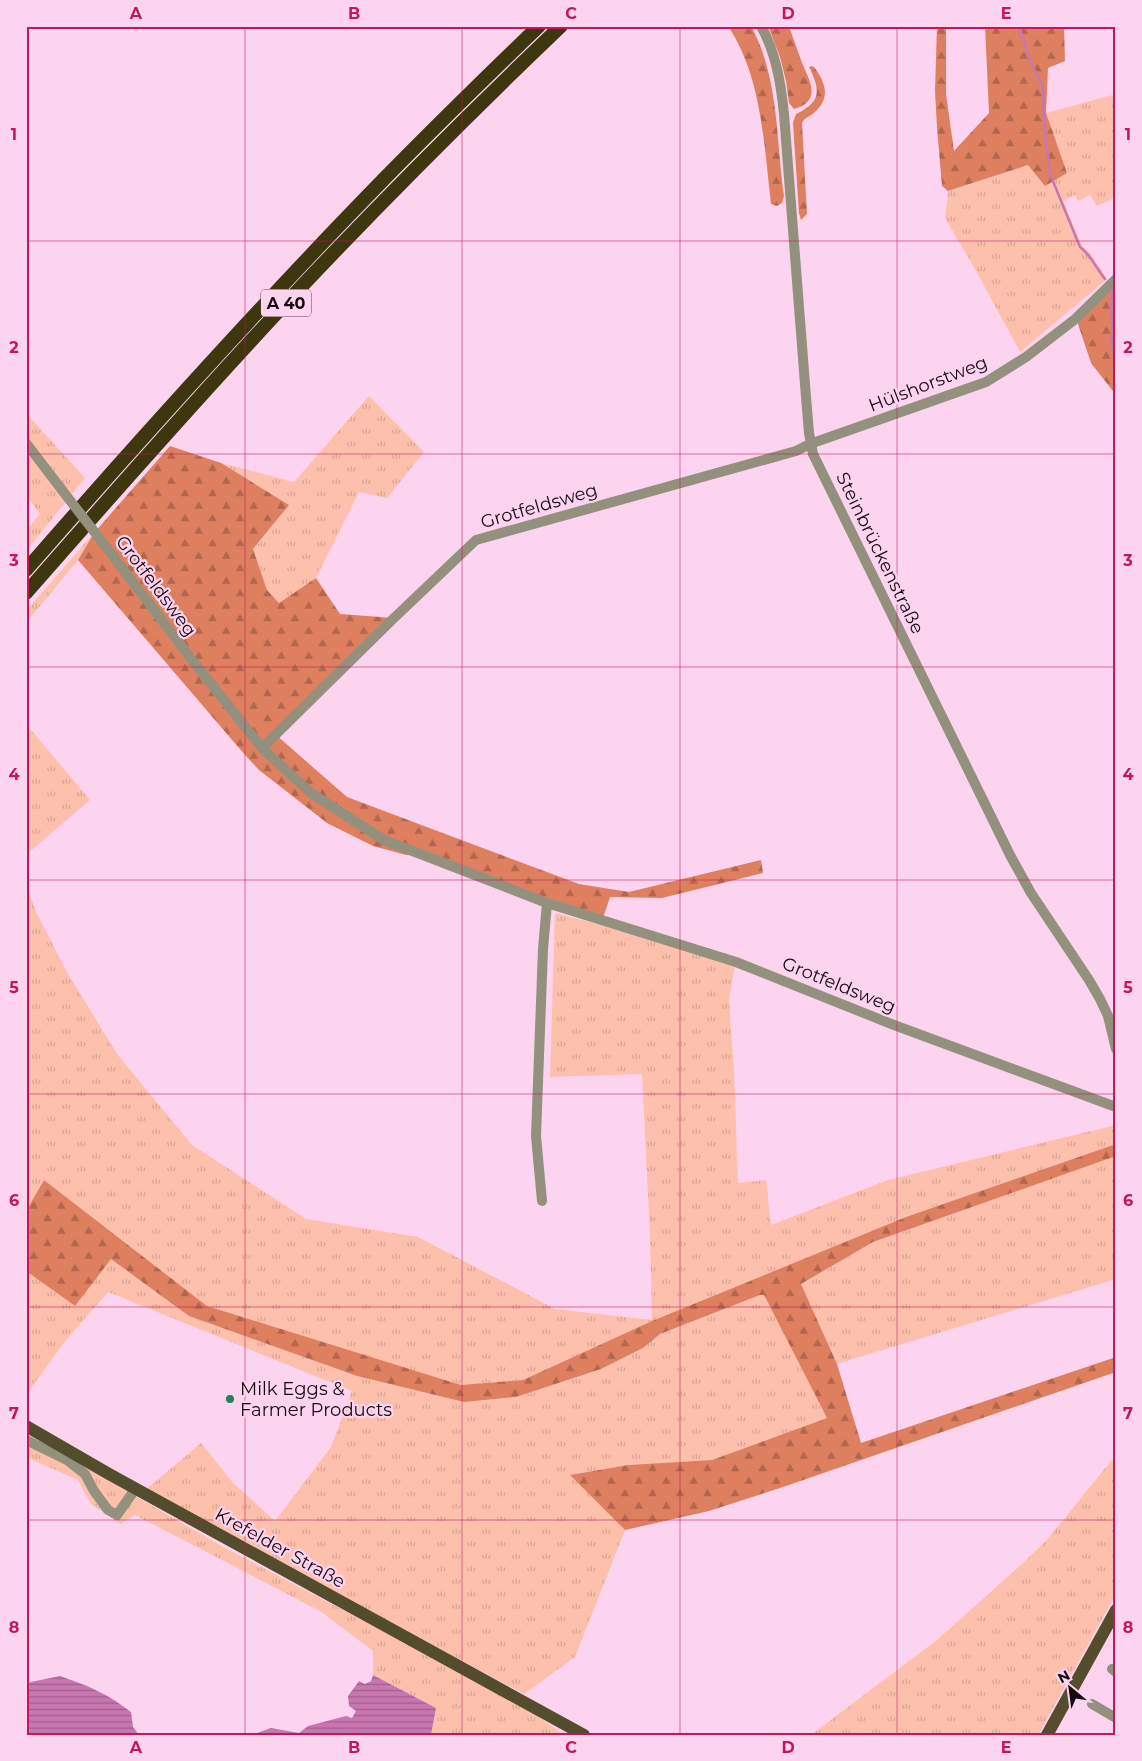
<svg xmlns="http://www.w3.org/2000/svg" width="1142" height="1761" font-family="Montserrat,sans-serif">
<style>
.grass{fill:url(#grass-tufts)}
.forest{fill:url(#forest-firs)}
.water{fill:url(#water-rules)}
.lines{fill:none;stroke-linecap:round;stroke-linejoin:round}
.stream{stroke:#c876af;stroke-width:2.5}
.minor{stroke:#93907e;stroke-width:10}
.major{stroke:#534d2d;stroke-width:12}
.highway{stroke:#3d360e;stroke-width:14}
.minor-bridge{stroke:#93907e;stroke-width:10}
.grid{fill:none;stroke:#c2185b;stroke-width:1;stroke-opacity:0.55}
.poi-dot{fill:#237f55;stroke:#fdd4ef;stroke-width:2}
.labels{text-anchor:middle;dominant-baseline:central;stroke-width:4.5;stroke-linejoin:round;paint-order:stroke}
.shield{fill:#fdd4ef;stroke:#5b4654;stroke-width:1}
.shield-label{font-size:16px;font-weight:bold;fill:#160912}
.street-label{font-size:18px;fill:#160912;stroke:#fdd4ef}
.poi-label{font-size:18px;fill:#160912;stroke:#fdd4ef;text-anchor:start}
.neatline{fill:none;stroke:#c2185b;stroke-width:2}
.grid-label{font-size:16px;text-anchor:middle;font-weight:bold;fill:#c2185b}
</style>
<defs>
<pattern id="grass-tufts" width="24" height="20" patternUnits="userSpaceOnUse" patternTransform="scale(1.25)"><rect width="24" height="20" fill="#fdc0ac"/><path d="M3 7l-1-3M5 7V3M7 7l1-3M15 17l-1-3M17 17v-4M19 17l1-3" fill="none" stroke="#d8a493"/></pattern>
<pattern id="forest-firs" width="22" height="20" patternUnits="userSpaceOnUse" patternTransform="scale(1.25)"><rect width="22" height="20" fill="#de7f60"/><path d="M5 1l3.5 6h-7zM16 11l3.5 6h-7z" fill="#b3664e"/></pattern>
<pattern id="water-rules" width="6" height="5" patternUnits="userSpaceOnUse" patternTransform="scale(1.25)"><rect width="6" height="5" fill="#c876af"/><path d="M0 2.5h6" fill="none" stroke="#a15f8d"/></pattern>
</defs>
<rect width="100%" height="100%" fill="#fdd4ef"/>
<!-- grass -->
<path class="grass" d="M 1116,94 L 1116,197 L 1097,206 L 1090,195 L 1078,201 L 1075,195 L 1063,201 L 1082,246 L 1090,253 L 1107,279 L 1020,352 L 975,269 L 945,218 L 948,191 L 1028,165 L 1066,173 L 1046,113 Z
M 369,396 L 424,452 L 387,498 L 359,492 L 316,578 L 279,603 L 267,590 L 253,549 L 289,505 L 221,463 L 294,482 Z
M 26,413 L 85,478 L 26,551 L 26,530 L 40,514 L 26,495 Z
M 94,533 L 78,560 L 26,623 L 26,611 Z
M 26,724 L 90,800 L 26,855 Z
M 26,883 L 36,912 L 67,972 L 117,1054 L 192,1145 L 306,1219 L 418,1237 L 555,1309 L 652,1320 L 650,1236 L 642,1074 L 550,1077 L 555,913 L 650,938 L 735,965 L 729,1000 L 734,1071 L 738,1183 L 766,1180 L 771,1225 L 888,1180 L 1116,1125 L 1116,1144 L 906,1217 L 652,1321 L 523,1380 L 461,1385 L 207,1306 L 44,1180 L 26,1211 Z
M 1116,1156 L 1116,1279 L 837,1364 L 801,1284 L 873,1242 Z
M 111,1258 L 189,1316 L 357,1376 L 464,1402 L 516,1397 L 601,1369 L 643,1348 L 660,1334 L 760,1295 L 764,1295 L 827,1418 L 712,1460 L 628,1465 L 570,1475 L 625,1530 L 575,1657 L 524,1694 L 143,1492 L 201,1443 L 233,1483 L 275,1521 L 331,1447 L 352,1391 L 108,1292 L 66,1340 L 26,1395 L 26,1271 L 75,1306 Z
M 26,1433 L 227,1549 L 520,1703 L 564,1735 L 431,1735 L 436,1708 L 373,1675 L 373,1651 L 320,1611 L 135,1515 L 121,1524 L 91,1504 L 78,1480 L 26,1457 Z
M 1116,1455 L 1116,1594 L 1038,1735 L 811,1735 L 937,1640 L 1023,1563 L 1046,1541 Z"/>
<!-- forest -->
<path class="forest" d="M 728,26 L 751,26 C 779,77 776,140 784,196 L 782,203 L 777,206 L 771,204 C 764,145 762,77 728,26 Z
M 768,26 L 789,26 C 793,38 797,49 801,60 C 808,79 824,100 794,109 L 789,103 L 786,81 L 780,57 Z
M 937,26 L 946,26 L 946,94 L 954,151 L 989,113 L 985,26 L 1064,26 L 1065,61 L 1048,68 L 1046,113 L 1067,173 L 1045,186 L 1028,165 L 948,191 L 942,186 L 937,128 L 935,91 Z
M 812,66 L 814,67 C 826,83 831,98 814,113 C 809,117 804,118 802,123 L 807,214 L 801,220 L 799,213 L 793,123 L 796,114 C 821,102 821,91 809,67 Z
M 1111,285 L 1115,293 L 1113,315 L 1116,330 L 1116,395 L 1091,363 L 1077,321 Z
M 170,446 L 221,463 L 289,505 L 253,549 L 267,590 L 279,603 L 316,578 L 340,614 L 394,618 L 275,734 L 347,797 L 579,884 L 629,892 L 761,860 L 763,873 L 662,898 L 610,897 L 603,918 L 430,856 L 406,855 L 373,846 L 327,823 L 259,770 L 245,755 L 78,560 L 94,533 Z
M 1116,1144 L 1116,1156 L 873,1242 L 801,1284 L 837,1364 L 861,1443 L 1116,1357 L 1116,1372 L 783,1487 L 709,1511 L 625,1530 L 570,1475 L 628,1465 L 712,1460 L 827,1418 L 764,1295 L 760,1295 L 660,1334 L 643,1348 L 601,1369 L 516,1397 L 464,1402 L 357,1376 L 189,1316 L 111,1259 L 75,1306 L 26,1271 L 26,1211 L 44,1180 L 207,1306 L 461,1385 L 523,1380 L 652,1321 L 906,1217 Z"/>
<!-- water -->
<path class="water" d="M 373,1675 L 436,1708 L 431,1735 L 251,1735 L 271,1728 L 299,1733 L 308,1726 L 346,1716 L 352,1718 L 356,1711 L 349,1706 L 348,1696 L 359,1681 L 365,1684 L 371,1681 Z
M 60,1676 C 87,1685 108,1694 131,1712 L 133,1727 L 139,1735 L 26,1735 L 26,1683 Z"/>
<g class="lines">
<!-- stream -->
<path class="stream" d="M 1019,26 L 1031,63 L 1043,87 L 1044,121 L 1050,174 L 1080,247 C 1091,255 1096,268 1105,279
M 1111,289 L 1112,291 L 1111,310 L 1114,332 L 1111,341 L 1116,361"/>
<!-- minor -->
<path class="minor" d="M 761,26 C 776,53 781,84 784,114 L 806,397 L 809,433 L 813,454 L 1010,855 L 1031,893 L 1089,980 L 1100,999 L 1108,1016 L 1116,1049
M 26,443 L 62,490
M 103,543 L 193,661 L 262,748 L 311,793 L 384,840 L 547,903 L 736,962 L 894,1025 L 1116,1107
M 262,748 L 394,618 L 476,540 L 796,451 L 810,444 L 986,382 L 1026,357 L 1074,320 L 1116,279
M 542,1201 L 536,1136 L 543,949 L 547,903
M 26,1440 L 67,1460 L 85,1474 L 94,1491 L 108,1510 L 117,1515 L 136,1488
M 1112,1669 L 1116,1672
M 1092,1704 L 1116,1718"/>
<!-- major -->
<path class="major" d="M 26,1426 L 109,1474 L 584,1735
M 1047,1735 L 1116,1610"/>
<!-- highway -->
<path class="highway" d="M 26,570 C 142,437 260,306 383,180 C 434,128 486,77 539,26
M 26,593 C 116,490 207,387 301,287 C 385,198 472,111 561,26"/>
<!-- minor-bridge -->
<path class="minor-bridge" d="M 62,490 L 103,543"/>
</g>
<!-- grid -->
<path class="grid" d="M 245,26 L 245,1735M 462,26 L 462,1735M 680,26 L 680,1735M 897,26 L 897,1735M 26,241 L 1116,241M 26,454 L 1116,454M 26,667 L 1116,667M 26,880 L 1116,880M 26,1094 L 1116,1094M 26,1307 L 1116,1307M 26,1520 L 1116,1520"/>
<!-- markers -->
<circle class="poi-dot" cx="230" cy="1399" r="5"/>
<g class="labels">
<!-- shield labels -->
<rect class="shield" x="261" y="289.5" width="50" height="27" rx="4"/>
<g class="shield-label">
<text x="286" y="303">A 40</text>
</g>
<!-- street labels -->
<g class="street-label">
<text transform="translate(928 384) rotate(-21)">Hülshorstweg</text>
<text transform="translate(539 506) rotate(-16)">Grotfeldsweg</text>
<text transform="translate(880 553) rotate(64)">Steinbrückenstraße</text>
<text transform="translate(156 586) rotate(53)">Grotfeldsweg</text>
<text transform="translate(839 985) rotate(22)">Grotfeldsweg</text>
<text transform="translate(280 1548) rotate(29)">Krefelder Straße</text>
</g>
<!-- poi labels -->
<g class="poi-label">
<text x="240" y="1389">Milk Eggs &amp;<tspan x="240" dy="21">Farmer Products</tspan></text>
</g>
</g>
<!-- border -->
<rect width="1142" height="1761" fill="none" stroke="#fdd4ef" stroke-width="55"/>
<!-- north arrow -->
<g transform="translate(1070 1688) rotate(331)" stroke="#fdd4ef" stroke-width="4" paint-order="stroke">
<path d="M0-4L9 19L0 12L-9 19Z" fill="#160912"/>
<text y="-8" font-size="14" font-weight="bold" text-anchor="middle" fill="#160912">N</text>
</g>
<rect x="28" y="28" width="1086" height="1706" class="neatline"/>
<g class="grid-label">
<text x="136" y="19">A</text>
<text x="354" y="19">B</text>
<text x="571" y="19">C</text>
<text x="788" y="19">D</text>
<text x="1006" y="19">E</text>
<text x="14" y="140">1</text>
<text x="1128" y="140">1</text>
<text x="14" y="353">2</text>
<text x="1128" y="353">2</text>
<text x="14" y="566">3</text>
<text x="1128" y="566">3</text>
<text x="14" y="780">4</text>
<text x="1128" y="780">4</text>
<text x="14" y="993">5</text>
<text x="1128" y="993">5</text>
<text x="14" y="1206">6</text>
<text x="1128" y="1206">6</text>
<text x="14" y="1419">7</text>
<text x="1128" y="1419">7</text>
<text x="14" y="1633">8</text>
<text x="1128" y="1633">8</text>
<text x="136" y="1753">A</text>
<text x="354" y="1753">B</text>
<text x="571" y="1753">C</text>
<text x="788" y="1753">D</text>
<text x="1006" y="1753">E</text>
</g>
</svg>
